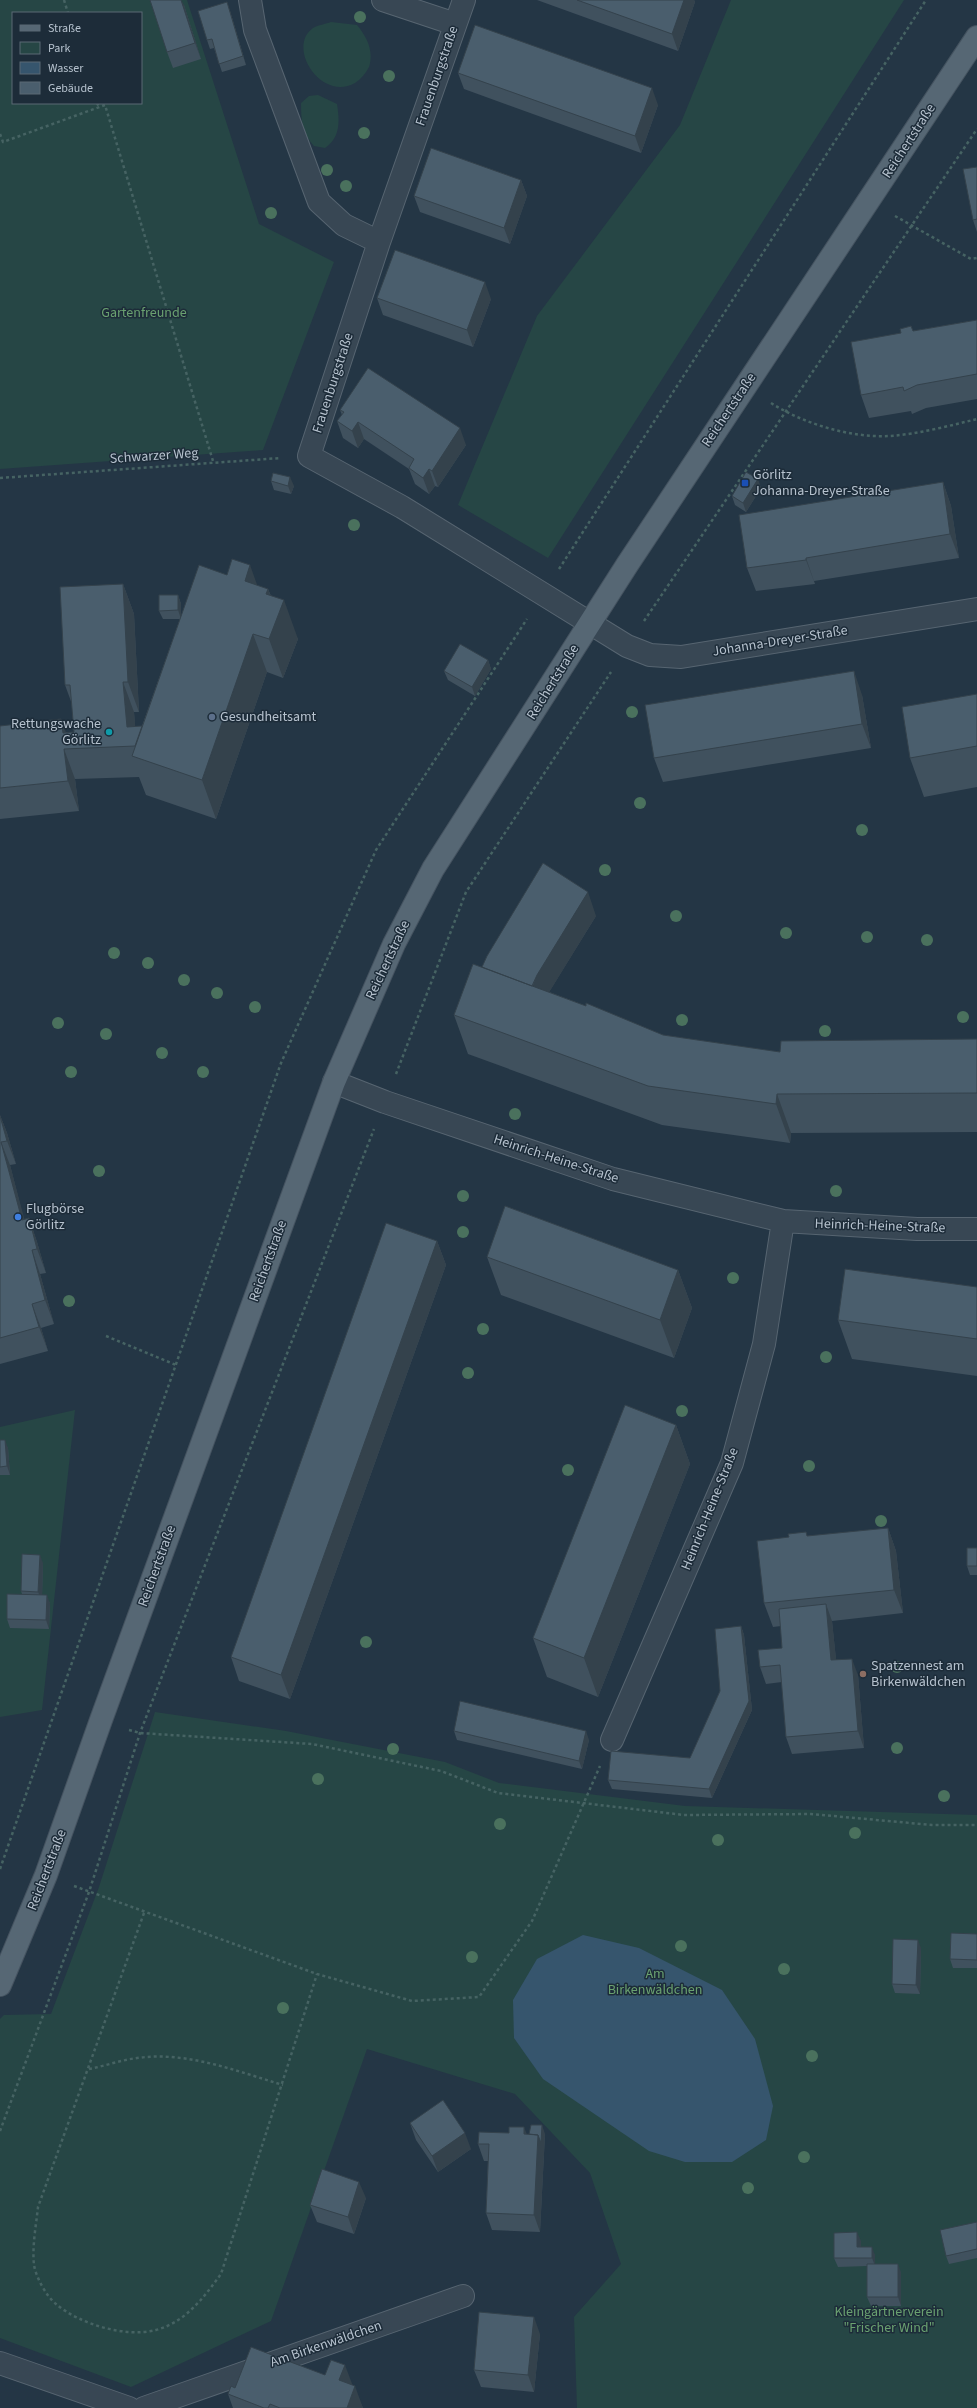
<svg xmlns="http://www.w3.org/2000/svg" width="977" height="2408" font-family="'Source Sans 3',sans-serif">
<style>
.green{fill:#264645;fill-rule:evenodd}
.water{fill:#36556d}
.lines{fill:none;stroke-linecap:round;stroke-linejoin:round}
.minor-casing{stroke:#576571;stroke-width:24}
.major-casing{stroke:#455360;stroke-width:24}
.path{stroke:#466363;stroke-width:2.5;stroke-dasharray:3 3;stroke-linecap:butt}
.minor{stroke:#384754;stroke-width:22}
.major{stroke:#566774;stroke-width:22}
.tree{fill:#4a715d}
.wall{fill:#40515e}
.shaded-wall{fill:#34424c}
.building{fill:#4a5e6d;stroke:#34424c}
.transit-dot{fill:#1a4fb4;stroke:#1d2c39;stroke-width:1.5}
.service-dot{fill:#5c6f8a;stroke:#1d2c39;stroke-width:1.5}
.culture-dot{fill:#0f9aa8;stroke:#1d2c39;stroke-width:1.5}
.shop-dot{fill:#3f7fe0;stroke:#1d2c39;stroke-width:1.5}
.education-dot{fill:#8d6e63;stroke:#1d2c39;stroke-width:1.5}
.labels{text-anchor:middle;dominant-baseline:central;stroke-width:3;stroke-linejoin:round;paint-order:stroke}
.street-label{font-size:14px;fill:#b6c2ce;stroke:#1d2c39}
.park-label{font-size:14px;fill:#6aa170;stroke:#1d2c39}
.poi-label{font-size:14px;fill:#b6c2ce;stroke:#1d2c39;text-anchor:start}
</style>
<rect width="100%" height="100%" fill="#243645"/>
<!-- green -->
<path class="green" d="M 0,0 L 187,0 L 259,224 L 334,262 L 263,450 L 0,469 ZM 13,13 L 141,13 L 141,103 L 13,103 Z
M 731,0 L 904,0 L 548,558 L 458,505 L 537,316 L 680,125 Z
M 331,22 L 357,25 C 367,37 374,51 369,67 C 366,73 361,79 355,83 C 321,102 286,47 313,28 C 318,25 326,24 331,22 Z
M 318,95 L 337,104 C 340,122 340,138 325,148 L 314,146 C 302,133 301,120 301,103 L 309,96 Z
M 75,1410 L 42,1710 L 0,1717 L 0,1427 Z
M 155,1712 L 286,1731 L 445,1762 L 499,1783 L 685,1806 L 977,1815 L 977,2408 L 577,2408 L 574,2317 L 621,2264 L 590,2173 L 515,2094 L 367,2049 L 271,2321 L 131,2387 L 0,2338 L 0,2019 L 4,2015 L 51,2014 L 99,1887 Z"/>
<!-- water -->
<path class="water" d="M 583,1935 L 639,1948 L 722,1990 L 755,2039 L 773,2106 L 766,2140 L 732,2162 L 685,2162 L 649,2151 L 543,2079 L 514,2038 L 513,2000 L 537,1959 Z"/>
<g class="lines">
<defs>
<path id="minor" d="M 250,0 L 255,30 L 319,202 L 344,225 L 379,242
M 383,0 L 455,24
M 464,0 L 379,242 L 309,456 L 402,507 L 627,646 L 650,655 L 681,657 L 977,609
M 334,1082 L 385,1102 L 613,1179 L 783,1221 L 917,1229 L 977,1229
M 612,1740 L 732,1463 L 764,1344 L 783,1221
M 0,2363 L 129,2408
M 144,2408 L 463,2296"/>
<path id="major" d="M 0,1985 L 46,1875 L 101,1720 L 334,1082 L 394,944 L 433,869 L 627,565 L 977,37"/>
</defs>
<!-- minor casing -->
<use href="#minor" class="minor-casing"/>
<!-- major casing -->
<use href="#major" class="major-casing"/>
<!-- path -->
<path class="path" d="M 64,0 L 68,13
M 97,103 L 99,107
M 0,134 L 3,142 L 105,105 L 213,461
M 895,216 L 971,259 L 977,258
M 771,403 C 804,424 851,438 890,436 C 918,434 949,426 977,419
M 0,478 L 281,458
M 559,569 L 926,0
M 644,621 L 977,129
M 396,1074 L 466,892 L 611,672
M 106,1336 L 176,1365
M 129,1730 L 140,1733 L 312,1744 L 441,1771 L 498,1793 L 684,1815 L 811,1814 L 932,1825 L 977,1825
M 0,1869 L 281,1063 L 376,850 L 527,619
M 74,1886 L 317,1974 L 412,2001 L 479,1997 L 532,1921 L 600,1766
M 144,1913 L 38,2207 C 36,2226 32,2246 34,2265 C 36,2277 46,2296 56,2304 C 79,2324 126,2338 156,2330 C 186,2322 204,2297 221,2274 L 317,1974
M 89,2069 C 105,2066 121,2060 137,2058 C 187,2051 236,2071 283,2085
M 0,2131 L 89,1892 L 140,1733 L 374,1129"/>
<!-- minor -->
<use href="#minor" class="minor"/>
<!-- major -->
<use href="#major" class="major"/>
</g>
<!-- trees -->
<g class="tree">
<circle cx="360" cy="17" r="6"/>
<circle cx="389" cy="76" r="6"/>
<circle cx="364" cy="133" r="6"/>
<circle cx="327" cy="170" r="6"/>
<circle cx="346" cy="186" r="6"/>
<circle cx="271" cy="213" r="6"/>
<circle cx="354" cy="525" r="6"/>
<circle cx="632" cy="712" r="6"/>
<circle cx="640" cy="803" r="6"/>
<circle cx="862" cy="830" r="6"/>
<circle cx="605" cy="870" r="6"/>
<circle cx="676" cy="916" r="6"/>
<circle cx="786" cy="933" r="6"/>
<circle cx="867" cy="937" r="6"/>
<circle cx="927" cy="940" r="6"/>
<circle cx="114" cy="953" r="6"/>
<circle cx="148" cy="963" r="6"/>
<circle cx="184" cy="980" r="6"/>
<circle cx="217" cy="993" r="6"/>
<circle cx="255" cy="1007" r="6"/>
<circle cx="963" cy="1017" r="6"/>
<circle cx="682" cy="1020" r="6"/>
<circle cx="58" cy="1023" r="6"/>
<circle cx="825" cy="1031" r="6"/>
<circle cx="106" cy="1034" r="6"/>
<circle cx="162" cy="1053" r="6"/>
<circle cx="71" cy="1072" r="6"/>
<circle cx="203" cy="1072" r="6"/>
<circle cx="515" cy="1114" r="6"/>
<circle cx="99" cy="1171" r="6"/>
<circle cx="836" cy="1191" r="6"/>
<circle cx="463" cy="1196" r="6"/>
<circle cx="463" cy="1232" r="6"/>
<circle cx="733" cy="1278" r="6"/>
<circle cx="69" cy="1301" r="6"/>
<circle cx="483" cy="1329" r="6"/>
<circle cx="826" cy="1357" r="6"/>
<circle cx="468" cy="1373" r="6"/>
<circle cx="682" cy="1411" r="6"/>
<circle cx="809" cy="1466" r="6"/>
<circle cx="568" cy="1470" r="6"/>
<circle cx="881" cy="1521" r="6"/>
<circle cx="366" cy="1642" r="6"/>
<circle cx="897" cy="1667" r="6"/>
<circle cx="897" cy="1748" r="6"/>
<circle cx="393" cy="1749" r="6"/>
<circle cx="318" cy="1779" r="6"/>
<circle cx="944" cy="1796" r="6"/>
<circle cx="500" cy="1824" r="6"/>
<circle cx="855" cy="1833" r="6"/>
<circle cx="718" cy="1840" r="6"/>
<circle cx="681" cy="1946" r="6"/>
<circle cx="472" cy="1957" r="6"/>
<circle cx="784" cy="1969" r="6"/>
<circle cx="283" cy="2008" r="6"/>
<circle cx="812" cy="2056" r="6"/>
<circle cx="804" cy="2157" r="6"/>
<circle cx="748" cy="2188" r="6"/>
</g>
<!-- wall -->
<path class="wall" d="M 537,0 L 694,0 L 695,2 L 678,51 Z
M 184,5 L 201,59 L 173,68 L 167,52 Z
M 230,11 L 246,65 L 222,72 L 214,48 L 210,49 L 207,40 Z
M 458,73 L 658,105 L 641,153 L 464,89 Z
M 977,167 L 977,232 L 973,220 Z
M 521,180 L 527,196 L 510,244 L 420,212 L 414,196 Z
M 377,298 L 491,299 L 473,347 L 383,315 Z
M 977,320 L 977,399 L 926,408 L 912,414 L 911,411 L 869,418 L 861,395 L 901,333 L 913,331 Z
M 340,410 L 466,445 L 438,487 L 435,486 L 429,494 L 415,484 L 409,469 L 364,439 L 358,448 L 343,438 L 337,421 L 342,415 Z
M 271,481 L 294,486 L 291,494 L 274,490 Z
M 943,482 L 951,506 L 959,558 L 814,581 L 815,584 L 756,591 L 747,568 Z
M 761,488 L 746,512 L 735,505 L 732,496 Z
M 123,584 L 134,614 L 139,712 L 134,712 L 135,726 L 142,726 L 180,619 L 163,619 L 159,611 L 178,595 L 181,604 L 181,616 L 257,586 L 268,589 L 271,596 L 298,639 L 283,678 L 267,672 L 216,819 L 146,795 L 139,777 L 75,779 L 79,811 L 0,819 L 0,726 L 66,732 L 74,732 L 72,704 L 65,685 Z
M 488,660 L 491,669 L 475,696 L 448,680 L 444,671 Z
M 977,694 L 977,787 L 924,797 L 910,758 Z
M 862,695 L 871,748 L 663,782 L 654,758 Z
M 596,916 L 549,992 L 663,1035 L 780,1052 L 977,1039 L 977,1132 L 791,1133 L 790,1143 L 662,1125 L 468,1054 L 454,1015 L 482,967 Z
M 0,1115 L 7,1133 L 16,1164 L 10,1165 L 24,1220 L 29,1218 L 37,1242 L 46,1273 L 40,1274 L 54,1324 L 41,1328 L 48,1351 L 0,1364 Z
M 437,1241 L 446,1265 L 290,1699 L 239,1681 L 231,1657 Z
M 487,1257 L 678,1270 L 692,1308 L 674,1358 L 501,1295 Z
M 977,1287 L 977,1376 L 852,1359 L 838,1320 Z
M 676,1425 L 690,1464 L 598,1697 L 547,1677 L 533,1638 Z
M 0,1440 L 8,1448 L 10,1475 L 0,1475 Z
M 888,1528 L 896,1551 L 903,1613 L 832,1621 L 836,1660 L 858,1675 L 864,1748 L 792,1754 L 786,1737 L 782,1682 L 766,1684 L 760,1667 L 782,1648 L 781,1626 L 773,1627 L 764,1603 L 808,1536 Z
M 977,1548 L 977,1575 L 970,1575 L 967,1566 Z
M 43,1563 L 42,1595 L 50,1603 L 49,1629 L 10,1628 L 7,1619 L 22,1594 L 21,1591 Z
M 741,1626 L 744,1635 L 752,1710 L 712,1798 L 612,1789 L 608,1780 L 690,1758 L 720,1691 Z
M 454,1731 L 589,1740 L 582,1769 L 457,1740 Z
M 977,1934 L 977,1968 L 953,1968 L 950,1959 Z
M 921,1948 L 920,1994 L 895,1993 L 892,1984 Z
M 410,2123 L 471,2149 L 438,2172 L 416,2140 Z
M 527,2134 L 545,2134 L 540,2232 L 492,2230 L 486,2213 L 488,2161 L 484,2161 L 478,2144 Z
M 366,2198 L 354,2234 L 317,2222 L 310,2205 Z
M 977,2222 L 977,2258 L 949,2264 L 946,2256 Z
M 861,2241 L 861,2247 L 875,2255 L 875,2264 L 901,2272 L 901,2306 L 871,2306 L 867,2297 L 867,2266 L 838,2267 L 834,2258 Z
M 540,2334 L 534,2392 L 481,2387 L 474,2370 Z
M 352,2385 L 363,2408 L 233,2408 L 228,2394 Z"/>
<!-- shaded-wall -->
<path class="shaded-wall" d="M 181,0 L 184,5 L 201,59 L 195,43 Z
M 684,0 L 694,0 L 695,2 L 678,51 L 672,34 Z
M 227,2 L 230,11 L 246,65 L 243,56 Z
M 652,88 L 658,105 L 641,153 L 635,136 Z
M 521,180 L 527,196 L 510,244 L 504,228 Z
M 485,282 L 491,299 L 473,347 L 467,330 Z
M 358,422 L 364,439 L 358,448 L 352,431 Z
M 460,428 L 466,445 L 438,487 L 432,471 Z
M 429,469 L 435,486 L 429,494 L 423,478 Z
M 290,477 L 294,486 L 291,494 L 288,486 Z
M 758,479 L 761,488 L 746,512 L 743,503 Z
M 943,482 L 951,506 L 959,558 L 950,534 Z
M 806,558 L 814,581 L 815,584 L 806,560 Z
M 250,565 L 264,604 L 245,581 Z
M 123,584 L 134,614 L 139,712 L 128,682 Z
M 268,589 L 278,616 L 284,600 L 298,639 L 283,678 L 269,639 L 266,594 Z
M 178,595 L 181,604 L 181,619 L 178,610 Z
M 253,634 L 267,672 L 216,819 L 202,780 Z
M 488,660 L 491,669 L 475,696 L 472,687 Z
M 854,671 L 862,695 L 871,748 L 862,724 Z
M 123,682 L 134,712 L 137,746 L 127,727 Z
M 61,719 L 72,749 L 63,733 Z
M 64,749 L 75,779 L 79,811 L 68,781 Z
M 588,892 L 596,916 L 545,999 L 528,998 L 537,975 Z
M 777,1094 L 791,1133 L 790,1143 L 776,1104 Z
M 0,1115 L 7,1133 L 16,1164 L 7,1141 Z
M 1,1142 L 10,1165 L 31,1244 L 22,1220 Z
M 29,1218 L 37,1242 L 46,1273 L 37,1249 Z
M 437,1241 L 446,1265 L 290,1699 L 281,1675 Z
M 32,1250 L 40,1274 L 54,1324 L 45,1300 Z
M 678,1270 L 692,1308 L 674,1358 L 660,1320 Z
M 32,1304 L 41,1328 L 48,1351 L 39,1327 Z
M 676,1425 L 690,1464 L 598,1697 L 584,1658 Z
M 5,1440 L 8,1448 L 10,1475 L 7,1466 Z
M 888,1528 L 896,1551 L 903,1613 L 894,1590 Z
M 40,1555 L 43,1563 L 42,1601 L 38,1592 Z
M 47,1595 L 50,1603 L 49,1629 L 46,1620 Z
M 826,1604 L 832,1621 L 838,1677 L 831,1660 Z
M 741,1626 L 744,1635 L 752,1710 L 712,1798 L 709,1789 Z
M 852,1659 L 858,1675 L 864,1748 L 858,1731 Z
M 586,1731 L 589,1740 L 582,1769 L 579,1761 Z
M 918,1940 L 921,1948 L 920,1994 L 916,1985 Z
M 542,2125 L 545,2134 L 540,2232 L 534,2215 L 538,2135 Z
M 524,2127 L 530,2142 L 524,2134 Z
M 465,2133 L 471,2149 L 438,2172 L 432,2156 Z
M 359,2182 L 366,2198 L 354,2234 L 348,2217 Z
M 857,2232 L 861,2241 L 861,2256 L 857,2247 Z
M 872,2247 L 875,2255 L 875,2266 L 872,2258 Z
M 898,2264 L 901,2272 L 901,2306 L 898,2297 Z
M 534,2317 L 540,2334 L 534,2392 L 528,2375 Z
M 345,2365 L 354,2389 L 339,2380 Z
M 355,2386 L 363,2408 L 347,2408 Z"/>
<!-- building -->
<path class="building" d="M 150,0 L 181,0 L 195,43 L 167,52 Z
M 577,0 L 684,0 L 672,34 Z
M 227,2 L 243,56 L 219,64 L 212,39 L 207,40 L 198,11 Z
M 475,25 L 652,88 L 635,136 L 458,73 Z
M 431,148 L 521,180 L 504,228 L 414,196 Z
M 977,167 L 977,219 L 973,220 L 963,169 Z
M 395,250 L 485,282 L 467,330 L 377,298 Z
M 977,320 L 977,374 L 917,385 L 904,391 L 903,387 L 861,395 L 851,342 L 901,333 L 900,329 L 911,326 L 913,331 Z
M 368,368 L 460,428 L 432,471 L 429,469 L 423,478 L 409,468 L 414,459 L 358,422 L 352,431 L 337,421 L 344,412 L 340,410 Z
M 746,472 L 758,479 L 743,503 L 732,496 Z
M 273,473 L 290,477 L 288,486 L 271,481 Z
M 943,482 L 950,534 L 806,558 L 806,560 L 747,568 L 739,515 Z
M 232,559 L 250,565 L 245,581 L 268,589 L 266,594 L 284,600 L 269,639 L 253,634 L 202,780 L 132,756 L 199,565 L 227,575 Z
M 123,584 L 128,682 L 123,682 L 127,727 L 142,726 L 135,746 L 64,749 L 68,781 L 0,788 L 0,726 L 61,719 L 63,733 L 74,732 L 70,685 L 65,685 L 60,587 Z
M 159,595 L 178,595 L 178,610 L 159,611 Z
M 460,644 L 488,660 L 472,687 L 444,671 Z
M 854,671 L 862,724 L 654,758 L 645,705 Z
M 977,694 L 977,746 L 910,758 L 902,707 Z
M 543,863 L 588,892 L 537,975 L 532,986 L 482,967 L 487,956 Z
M 473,964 L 586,1006 L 586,1003 L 663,1035 L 780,1052 L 781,1041 L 977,1039 L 977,1093 L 777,1094 L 776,1104 L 648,1086 L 454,1015 Z
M 0,1116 L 7,1141 L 1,1142 L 22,1220 L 29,1218 L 37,1249 L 32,1250 L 45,1300 L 32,1304 L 39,1327 L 0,1338 Z
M 505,1206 L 678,1270 L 660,1320 L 487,1257 Z
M 386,1223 L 437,1241 L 281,1675 L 231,1657 Z
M 845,1269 L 977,1287 L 977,1339 L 838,1320 Z
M 625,1405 L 676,1425 L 584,1658 L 533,1638 Z
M 0,1440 L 5,1440 L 7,1466 L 0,1467 Z
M 888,1528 L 894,1590 L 764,1603 L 757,1541 L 789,1537 L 788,1534 L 806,1532 L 807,1536 Z
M 967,1548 L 977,1548 L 977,1566 L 967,1566 Z
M 22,1554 L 40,1555 L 38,1592 L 21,1591 Z
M 7,1594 L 47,1595 L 46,1620 L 7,1619 Z
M 826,1604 L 831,1660 L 852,1659 L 858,1731 L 786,1737 L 780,1665 L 760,1667 L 758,1650 L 782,1648 L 779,1609 Z
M 741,1626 L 749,1701 L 709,1789 L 608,1780 L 611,1751 L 690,1758 L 720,1691 L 715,1629 Z
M 460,1701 L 586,1731 L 579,1761 L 454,1731 Z
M 951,1933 L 977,1934 L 977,1960 L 950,1959 Z
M 893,1939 L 918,1940 L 916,1985 L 892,1984 Z
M 443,2100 L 465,2133 L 432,2156 L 410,2123 Z
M 531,2125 L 542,2125 L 541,2143 L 538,2135 L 529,2134 Z
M 509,2127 L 524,2127 L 524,2134 L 538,2135 L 534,2215 L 486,2213 L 489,2144 L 478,2144 L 479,2132 L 509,2133 Z
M 322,2169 L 359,2182 L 348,2217 L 310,2205 Z
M 977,2222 L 977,2249 L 946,2256 L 940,2230 Z
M 857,2232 L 857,2247 L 872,2247 L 872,2258 L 834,2258 L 834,2233 Z
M 867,2264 L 898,2264 L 898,2297 L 867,2297 Z
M 479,2312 L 534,2317 L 528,2375 L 474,2370 Z
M 251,2347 L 325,2375 L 331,2360 L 345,2365 L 339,2380 L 355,2386 L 347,2408 L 280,2408 L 270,2404 L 268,2408 L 264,2408 L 228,2394 L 231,2386 L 235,2388 Z"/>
<!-- markers -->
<rect class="transit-dot" x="741" y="479" width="8" height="8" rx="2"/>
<circle class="service-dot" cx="212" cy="717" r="4"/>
<circle class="culture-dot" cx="109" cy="732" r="4"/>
<circle class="shop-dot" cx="18" cy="1217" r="4"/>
<circle class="education-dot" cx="863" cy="1674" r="4"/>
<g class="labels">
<!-- street labels -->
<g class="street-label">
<text transform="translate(437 76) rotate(-71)">Frauenburgstraße</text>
<text transform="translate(909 141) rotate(-57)">Reichertstraße</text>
<text transform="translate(333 383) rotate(-72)">Frauenburgstraße</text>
<text transform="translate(729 410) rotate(-56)">Reichertstraße</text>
<text transform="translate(154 456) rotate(-4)">Schwarzer Weg</text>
<text transform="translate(780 641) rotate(-9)">Johanna-Dreyer-Straße</text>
<text transform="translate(553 682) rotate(-58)">Reichertstraße</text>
<text transform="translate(388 960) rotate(-65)">Reichertstraße</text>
<text transform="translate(556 1159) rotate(18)">Heinrich-Heine-Straße</text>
<text transform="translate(880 1226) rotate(2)">Heinrich-Heine-Straße</text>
<text transform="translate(268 1261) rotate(-70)">Reichertstraße</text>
<text transform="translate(710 1509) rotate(-68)">Heinrich-Heine-Straße</text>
<text transform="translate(157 1566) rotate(-70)">Reichertstraße</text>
<text transform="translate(47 1870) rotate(-69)">Reichertstraße</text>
<text transform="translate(326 2344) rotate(-19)">Am Birkenwäldchen</text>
</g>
<!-- park labels -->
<g class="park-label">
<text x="144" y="313">Gartenfreunde</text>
<text x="655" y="1974">Am<tspan x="655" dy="16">Birkenwäldchen</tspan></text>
<text x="889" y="2312">Kleingärtnerverein<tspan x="889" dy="16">"Frischer Wind"</tspan></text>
</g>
<!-- poi labels -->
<g class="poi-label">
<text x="753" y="475">Görlitz<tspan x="753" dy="16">Johanna-Dreyer-Straße</tspan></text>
<text x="220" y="717">Gesundheitsamt</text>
<text x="101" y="724" text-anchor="end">Rettungswache<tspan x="101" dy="16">Görlitz</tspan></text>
<text x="26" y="1209">Flugbörse<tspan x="26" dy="16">Görlitz</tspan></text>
<text x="871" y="1666">Spatzennest am<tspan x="871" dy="16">Birkenwäldchen</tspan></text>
</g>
</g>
<!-- legend -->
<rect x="12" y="12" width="130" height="92" fill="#1d2c39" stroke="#5a6875"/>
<rect x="20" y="25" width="20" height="6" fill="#566774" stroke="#5a6875"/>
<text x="48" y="32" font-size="12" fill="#b6c2ce">Straße</text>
<rect x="20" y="42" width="20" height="12" fill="#264645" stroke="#5a6875"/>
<text x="48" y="52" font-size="12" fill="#b6c2ce">Park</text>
<rect x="20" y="62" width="20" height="12" fill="#36556d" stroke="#5a6875"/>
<text x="48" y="72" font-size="12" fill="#b6c2ce">Wasser</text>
<rect x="20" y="82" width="20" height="12" fill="#4a5e6d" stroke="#5a6875"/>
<text x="48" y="92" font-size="12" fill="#b6c2ce">Gebäude</text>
</svg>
